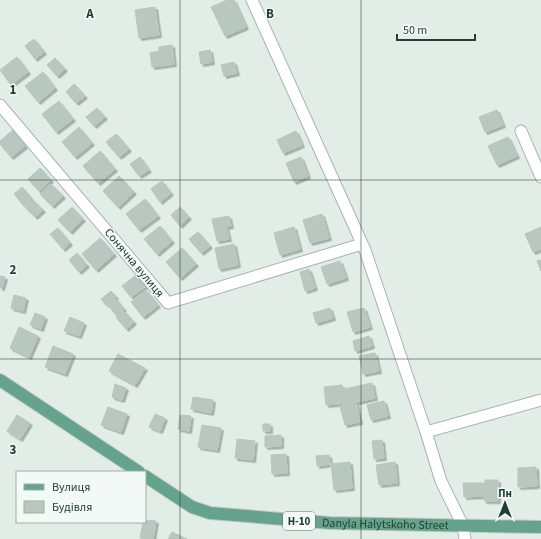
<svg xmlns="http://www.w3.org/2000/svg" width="541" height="539" font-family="'Source Sans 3',sans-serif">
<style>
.building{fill:#b8c8c0;stroke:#b5c7be;filter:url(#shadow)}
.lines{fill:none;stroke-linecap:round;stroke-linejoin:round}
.street-casing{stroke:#a5b5ae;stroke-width:13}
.primary-casing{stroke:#c1c9c6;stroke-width:14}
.street{stroke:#fff;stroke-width:11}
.primary{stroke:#66a38e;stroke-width:12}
.grid{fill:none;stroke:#223f34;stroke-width:1;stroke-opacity:0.55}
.labels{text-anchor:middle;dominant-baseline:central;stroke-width:3;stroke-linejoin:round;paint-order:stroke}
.shield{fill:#f3f9f6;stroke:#61776e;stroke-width:1}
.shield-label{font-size:11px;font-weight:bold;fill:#223f34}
.street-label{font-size:12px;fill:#223f34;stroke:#f3f9f6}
.grid-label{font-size:13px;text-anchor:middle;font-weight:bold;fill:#223f34;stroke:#f3f9f6;stroke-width:3;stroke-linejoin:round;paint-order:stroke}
</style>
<defs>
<filter id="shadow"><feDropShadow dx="2.5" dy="2.5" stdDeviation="0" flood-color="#0004"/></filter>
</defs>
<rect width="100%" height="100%" fill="#e3ede7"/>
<!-- building -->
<path class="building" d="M 227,0 L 234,0 L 246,27 L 225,36 L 211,7 Z
M 155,7 L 159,35 L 139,38 L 135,10 Z
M 34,39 L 44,52 L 35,59 L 25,46 Z
M 172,45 L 174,64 L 152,67 L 150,53 L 159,51 L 159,47 Z
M 210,50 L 212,62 L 201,64 L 199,52 Z
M 17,57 L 28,72 L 11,85 L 0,70 Z
M 55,58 L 65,69 L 57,76 L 47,65 Z
M 234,62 L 237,73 L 224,76 L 221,65 Z
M 43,72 L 55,88 L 38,102 L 25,86 Z
M 74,84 L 85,96 L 76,103 L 66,92 Z
M 59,101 L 73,119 L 56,132 L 42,114 Z
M 97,108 L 105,117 L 94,126 L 86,117 Z
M 497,110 L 503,125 L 485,132 L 479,117 Z
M 79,127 L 92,143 L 75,157 L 62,142 Z
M 13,130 L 25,146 L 11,157 L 0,144 L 0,141 Z
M 296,131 L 302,145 L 283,153 L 277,140 Z
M 116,134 L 129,149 L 119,157 L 106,142 Z
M 508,137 L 517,156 L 497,165 L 488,146 Z
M 100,151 L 115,169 L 98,183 L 83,166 Z
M 140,157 L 149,170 L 139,176 L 130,164 Z
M 301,157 L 308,176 L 294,182 L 286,163 Z
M 40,168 L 51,180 L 39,191 L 28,179 Z
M 119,176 L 134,192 L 118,207 L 103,191 Z
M 162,181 L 171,193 L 160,202 L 151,189 Z
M 51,184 L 63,196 L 52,206 L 40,194 Z
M 22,187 L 32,199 L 24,206 L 14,194 Z
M 145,199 L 158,216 L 139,230 L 126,214 Z
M 33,200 L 43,210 L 35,217 L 25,207 Z
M 72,207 L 83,219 L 70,232 L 58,220 Z
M 180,207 L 189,217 L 180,226 L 171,215 Z
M 322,214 L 329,238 L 310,243 L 303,220 Z
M 229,216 L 231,226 L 226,227 L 229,239 L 217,241 L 212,219 Z
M 160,226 L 172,241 L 157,254 L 144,239 Z
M 294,227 L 300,249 L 280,255 L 274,233 Z
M 541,227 L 541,249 L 533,252 L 525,234 Z
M 58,228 L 70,243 L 63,249 L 50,234 Z
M 198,232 L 210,246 L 201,253 L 189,239 Z
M 100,238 L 114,254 L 96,270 L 82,254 Z
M 234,244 L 238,265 L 219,269 L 215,248 Z
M 182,248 L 196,264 L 180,278 L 166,262 Z
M 77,253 L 87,265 L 79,272 L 69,260 Z
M 541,260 L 541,271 L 537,261 Z
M 340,261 L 346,278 L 327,284 L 321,267 Z
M 309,269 L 315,288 L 305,291 L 300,272 Z
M 136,275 L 145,287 L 131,297 L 122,286 Z
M 0,276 L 5,277 L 2,288 L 0,288 Z
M 146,290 L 158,305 L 143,317 L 131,302 Z
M 111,291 L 116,297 L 106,305 L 101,299 Z
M 14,295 L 26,298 L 23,311 L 11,308 Z
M 116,299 L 124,309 L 116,315 L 108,305 Z
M 330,308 L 333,318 L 316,323 L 313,313 Z
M 364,308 L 370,327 L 353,332 L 347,312 Z
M 124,311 L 134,322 L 126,329 L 116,317 Z
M 35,313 L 45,317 L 41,329 L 30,325 Z
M 70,317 L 84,323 L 79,336 L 64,331 Z
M 19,327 L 38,336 L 29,357 L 10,348 Z
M 369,336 L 372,346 L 355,351 L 353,341 Z
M 53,346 L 73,354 L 65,374 L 45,367 Z
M 375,353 L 379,371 L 363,374 L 359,356 Z
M 118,354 L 145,368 L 135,385 L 109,371 Z
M 372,383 L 375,398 L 347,404 L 344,389 Z
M 115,384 L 126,388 L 122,400 L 112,397 Z
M 342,385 L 345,403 L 326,405 L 324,387 Z
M 193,397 L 213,400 L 211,413 L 191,409 Z
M 384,401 L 388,416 L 371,420 L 367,405 Z
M 356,402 L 360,422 L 345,425 L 340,406 Z
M 108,407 L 127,414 L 121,432 L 101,425 Z
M 155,414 L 165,418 L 160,431 L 149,427 Z
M 17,415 L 30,423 L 20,439 L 7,431 Z
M 180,415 L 191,416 L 189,431 L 178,429 Z
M 263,424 L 270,424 L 270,431 L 263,431 Z
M 202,425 L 221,428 L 217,450 L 198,447 Z
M 281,435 L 281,446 L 265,447 L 265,436 Z
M 237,439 L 255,441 L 253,460 L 235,458 Z
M 382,440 L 384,458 L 374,459 L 372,441 Z
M 286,454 L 287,473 L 272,474 L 271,455 Z
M 329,455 L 330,464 L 317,466 L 316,456 Z
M 350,462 L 352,488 L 334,490 L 331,464 Z
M 395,462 L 397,483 L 379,485 L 376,465 Z
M 536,467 L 537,486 L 518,487 L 518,468 Z
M 485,480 L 498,480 L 498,501 L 484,501 L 484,496 L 464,497 L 463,483 L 485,483 Z
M 145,520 L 156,521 L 153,539 L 140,538 L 143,522 L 145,522 Z
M 172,532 L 187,539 L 168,539 Z"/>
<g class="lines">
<defs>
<path id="street" d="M 252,0 L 365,250 L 426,432 L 441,481 L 463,526 L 465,539
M 0,105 L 168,303 L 362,244
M 521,131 L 541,177
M 426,432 L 541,400"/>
<g id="primary">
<path d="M 0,380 L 139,472"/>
<path id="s1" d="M 145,476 L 192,507 L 210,513 L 330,523 L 541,527"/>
</g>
</defs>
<!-- street casing -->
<use href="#street" class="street-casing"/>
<!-- primary casing -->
<use href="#primary" class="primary-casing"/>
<!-- street -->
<use href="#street" class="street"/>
<!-- primary -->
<use href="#primary" class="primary"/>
</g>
<!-- grid -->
<path class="grid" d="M 180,0 L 180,539M 361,0 L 361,539M 0,180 L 541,180M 0,359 L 541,359"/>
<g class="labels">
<!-- shield labels -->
<rect class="shield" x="283" y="512" width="32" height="18" rx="3"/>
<g class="shield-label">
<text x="299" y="521">Н-10</text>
</g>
<!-- street labels -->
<g class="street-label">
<text transform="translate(134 263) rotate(50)">Сонячна вулиця</text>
<text stroke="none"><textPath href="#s1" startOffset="251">Danyla Halytskoho Street</textPath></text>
</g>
</g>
<g class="grid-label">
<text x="90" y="18">A</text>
<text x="270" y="18">B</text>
<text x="13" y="94">1</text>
<text x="13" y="274">2</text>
<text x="13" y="454">3</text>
</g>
<!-- legend -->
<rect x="16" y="471" width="130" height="52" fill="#f3f9f6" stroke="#9fafa8"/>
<rect x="24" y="484" width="20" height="6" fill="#66a38e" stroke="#9fafa8"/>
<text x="52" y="491" font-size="12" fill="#223f34">Вулиця</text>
<rect x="24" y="501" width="20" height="12" fill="#b8c8c0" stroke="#9fafa8"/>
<text x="52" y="511" font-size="12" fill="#223f34">Будівля</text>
<!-- north arrow -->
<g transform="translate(505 503)" stroke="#f3f9f6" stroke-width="3" paint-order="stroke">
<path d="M0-3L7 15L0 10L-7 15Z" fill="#223f34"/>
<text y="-6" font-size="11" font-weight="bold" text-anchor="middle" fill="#223f34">Пн</text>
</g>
<!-- scale -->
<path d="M397 34v6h78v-6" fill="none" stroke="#223f34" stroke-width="2"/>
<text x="403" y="34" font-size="12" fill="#223f34" stroke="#f3f9f6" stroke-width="3" paint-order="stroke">50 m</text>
</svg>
